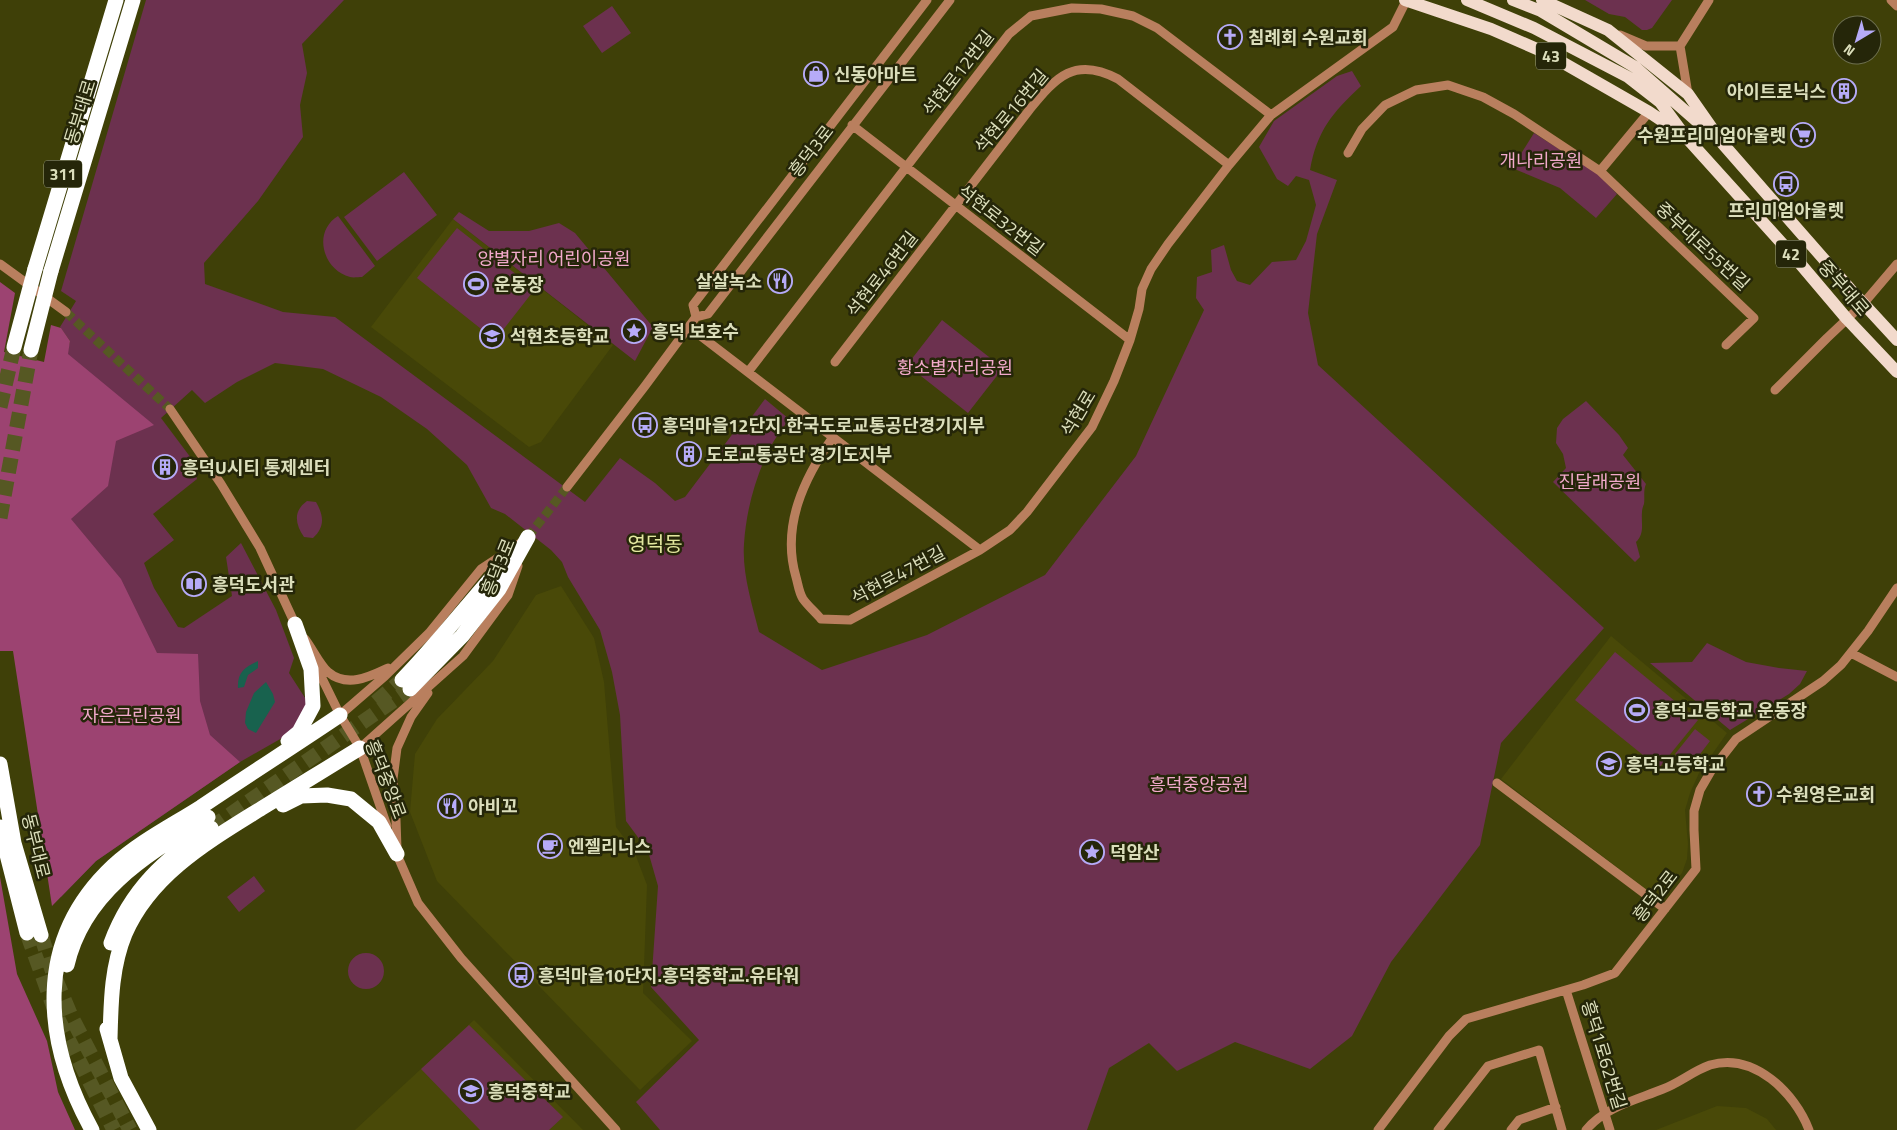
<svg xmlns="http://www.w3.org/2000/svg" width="1897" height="1130" font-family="'Titillium Web','Noto Sans KR',sans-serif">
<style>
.built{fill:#494908}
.green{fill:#6c314f}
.forest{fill:#9c4371}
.water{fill:#18624e}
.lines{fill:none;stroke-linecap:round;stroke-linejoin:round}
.minor-tunnel{stroke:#565823;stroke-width:9;stroke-dasharray:9 4.5;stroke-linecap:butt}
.highway-tunnel{stroke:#565823;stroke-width:15;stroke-dasharray:15 8;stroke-linecap:butt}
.minor{stroke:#b97f5e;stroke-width:9}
.major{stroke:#f2dacc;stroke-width:12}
.highway{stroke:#fff;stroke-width:15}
.highway-bridge{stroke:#fff;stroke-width:15}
.labels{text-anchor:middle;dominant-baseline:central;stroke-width:5;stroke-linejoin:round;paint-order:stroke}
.shield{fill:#252609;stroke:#a4a786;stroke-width:1}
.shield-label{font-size:16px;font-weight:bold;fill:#dbdebb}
.poi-label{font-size:18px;font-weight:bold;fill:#dbdebb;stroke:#252609;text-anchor:start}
.street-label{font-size:18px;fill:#dbdebb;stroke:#252609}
.park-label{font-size:18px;fill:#f2a9cb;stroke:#252609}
.quarter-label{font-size:20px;fill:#e3e79f;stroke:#252609}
</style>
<rect width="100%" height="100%" fill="#3f4008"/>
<!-- built -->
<path class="built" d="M 453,219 L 613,345 L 541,442 L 529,447 L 371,327 Z
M 561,586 L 594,638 L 604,682 L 616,827 L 634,851 L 647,885 L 643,993 L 692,1041 L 640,1090 L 437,881 L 410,812 L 415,754 L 437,719 L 493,661 L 536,595 Z
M 1611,636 L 1727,733 L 1699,773 L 1690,793 L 1685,810 L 1688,844 L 1687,859 L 1682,873 L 1659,899 L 1501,779 Z
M 474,1020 L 583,1130 L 355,1130 Z
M 1717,1106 L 1746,1108 L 1767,1119 L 1776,1130 L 1656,1130 Z"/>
<!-- green -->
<path class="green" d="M 146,0 L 344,0 L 302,44 L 307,73 L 300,105 L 303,137 L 258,201 L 204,263 L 205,284 L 283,312 L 335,317 L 585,502 L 620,458 L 655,483 L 675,501 L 685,497 L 734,432 L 742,430 L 765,399 L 789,419 C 783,428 775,438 770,448 C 755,477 746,512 744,544 C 742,573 752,604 759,632 L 822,670 L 927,635 L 1045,575 L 1136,456 L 1204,310 L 1196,298 L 1197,277 L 1212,272 L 1211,250 L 1224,245 L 1231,270 L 1237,281 L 1250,285 L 1272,262 L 1296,260 L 1306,241 L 1316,205 L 1309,180 L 1296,176 L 1288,186 L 1277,179 L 1259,147 L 1274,121 L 1337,76 L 1352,71 L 1361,86 C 1332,113 1317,131 1310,170 L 1337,180 L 1317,234 L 1308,313 L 1318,365 L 1604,628 L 1501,743 L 1480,845 L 1391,962 L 1352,1036 L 1310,1069 L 1235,1042 L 1177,1071 L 1149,1043 L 1109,1068 L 1087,1130 L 660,1130 L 636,1102 L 699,1040 L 651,987 L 658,886 L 648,851 L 626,821 L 620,715 L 612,672 L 600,630 L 568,577 L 562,562 L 551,550 L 505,514 L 491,508 L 467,465 L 427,429 L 381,397 L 323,369 L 275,363 L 237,382 L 205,403 L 192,390 L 161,418 L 191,458 L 197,479 L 153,514 L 174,540 L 144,563 L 154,588 L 178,627 L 184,628 L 232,596 L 226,557 L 241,543 L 276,610 L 294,658 L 289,673 L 309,704 L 296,730 L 240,762 L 96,861 L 61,897 L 51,427 L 70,341 L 60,327 L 76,301 L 61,291 Z
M 1585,0 L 1672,0 L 1652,28 L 1647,30 L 1642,30 L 1625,17 L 1609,14 Z
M 612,6 L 631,33 L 602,53 L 583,26 Z
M 1534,133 L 1598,174 L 1617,194 L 1596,218 L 1560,188 L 1512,168 Z
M 404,172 L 437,215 L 377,261 L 344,217 Z
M 459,212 L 489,231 L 529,231 L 559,223 L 575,233 L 653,327 L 635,361 L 453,219 Z
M 338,216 L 375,266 L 362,277 C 359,277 353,278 350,277 C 323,270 312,232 338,216 Z
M 457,228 L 535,289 L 495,340 L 417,278 Z
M 942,320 L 1003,368 L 968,413 L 907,365 Z
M 1586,401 L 1619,435 L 1628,448 L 1623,455 L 1646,484 C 1643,491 1645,497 1644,504 C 1643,506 1642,510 1642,512 C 1641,524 1645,533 1636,542 L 1640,557 L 1635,562 L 1553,482 L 1566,468 L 1563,454 L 1556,443 L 1557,428 L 1563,419 Z
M 307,501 L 316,502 C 324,516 325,527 313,538 L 304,537 C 295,524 293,511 307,501 Z
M 1707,643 L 1746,662 L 1779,668 L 1807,671 L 1800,684 L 1789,694 L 1730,730 L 1650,663 L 1692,662 Z
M 1615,652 L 1698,720 L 1659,768 L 1575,700 Z
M 1695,729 L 1710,741 L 1691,766 L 1675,754 Z
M 254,876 L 265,891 L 239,912 L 227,897 Z
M348 971a18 18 0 1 1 36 0a18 18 0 1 1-36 0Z
M 469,1025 L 563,1117 L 549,1130 L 480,1130 L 421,1069 Z"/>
<!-- forest -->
<path class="forest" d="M 0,282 L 15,293 L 4,352 L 44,362 L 51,325 L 61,328 L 70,341 L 68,354 L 154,425 L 116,441 L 108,486 L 71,519 L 121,579 L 157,653 L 198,654 L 200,701 L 210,735 L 240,762 L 96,861 L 52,906 L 13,651 L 0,651 Z
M 0,877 L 17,974 L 47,1041 L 58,1092 L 75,1130 L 0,1130 Z"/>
<!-- water -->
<path class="water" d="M 258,661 L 258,668 L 248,675 L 244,687 L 238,688 C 237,672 245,667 258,661 Z
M 266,682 L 273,694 L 275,702 L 256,733 L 248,729 L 245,723 L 246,712 L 254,693 Z"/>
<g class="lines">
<!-- minor-tunnel -->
<path class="minor-tunnel" d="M 66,312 L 170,409
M 528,537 L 567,487"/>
<!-- highway-tunnel -->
<path class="highway-tunnel" d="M 0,407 L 14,347
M 0,518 L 31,350
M 376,702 L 402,680
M 211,828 L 410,689
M 27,933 L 58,1019 L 114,1130
M 41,935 L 53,973 L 71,1016 L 130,1130"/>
<!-- minor -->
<path class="minor" d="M 1891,0 L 1897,6
M 1620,35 L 1646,46 L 1680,46
M 1688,94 L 1680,46 L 1709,0
M 852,125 L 1130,340
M 1348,153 L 1362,129 L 1385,105 L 1416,90 L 1448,85 L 1483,97 L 1514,114 L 1600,171 L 1754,318 L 1726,345
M 1600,171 L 1649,112
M 0,264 L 66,312
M 696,317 L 693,305 L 927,0
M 689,327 L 980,550 L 1010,530 L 1027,512 L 1092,427 L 1114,381 L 1130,340 L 1139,309 L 1142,289 L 1151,269 L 1168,244 L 1229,165 L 1271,115 L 1393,27 L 1406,1
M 835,362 L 1030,109 C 1056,77 1075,56 1118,79 L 1229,165
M 748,372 L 1009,34 L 1031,16 L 1072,8 L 1101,9 L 1133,16 L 1157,28 L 1271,115
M 1775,390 L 1827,338 L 1863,304 L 1897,264
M 170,409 L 221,484 L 260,548 L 296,626
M 833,437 C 804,478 781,526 796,577 C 798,584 799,593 803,599 C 808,606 815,612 821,619 L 850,620 L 980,550
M 567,487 L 645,386 L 696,317 L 708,314 L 950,0
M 305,639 C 312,648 320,665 328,672 C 347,688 369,677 388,668
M 1851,653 L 1897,677
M 314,662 L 340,715 L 360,748 L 387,826
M 340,715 L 385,676 L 429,633 L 481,569 L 522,542
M 360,748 L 463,656 L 508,595 L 518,566
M 1497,783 L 1665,909
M 397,849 L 396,820 L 393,779 L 397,748 L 411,717 L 428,693
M 395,850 L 418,903 L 461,958 L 616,1130
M 1566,990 L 1610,1130
M 1378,1130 L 1449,1036 L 1466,1019 L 1583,985 L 1615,973 L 1696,869 L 1694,830 L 1694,811 L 1700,790 L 1711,771 L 1736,739 L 1823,681 L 1841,665 L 1868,631 L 1897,588
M 1438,1130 L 1488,1066 L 1539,1050 L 1562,1130
M 1511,1130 L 1519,1120 L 1556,1107
M 1586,1130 C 1605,1107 1636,1100 1663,1089 C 1679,1083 1693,1071 1710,1065 C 1754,1052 1795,1093 1809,1130"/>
<!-- major -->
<path class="major" d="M 1405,0 L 1491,29 L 1546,53 L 1649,112 L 1676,130
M 1467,0 L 1534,28 L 1628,77 L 1660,102 L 1685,136 L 1797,260 L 1847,319 L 1897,372
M 1513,0 L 1541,11 L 1635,67 L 1708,131
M 1542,0 L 1608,30 L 1688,94 L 1723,144 L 1850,289 L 1897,340"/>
<!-- highway -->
<path class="highway" d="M 35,269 L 116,0
M 51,271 L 133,0
M 402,680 C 440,641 473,597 510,557
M 410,689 L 462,636 L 499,589 L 528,537
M 288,741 L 299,732 L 313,706 L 311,669 L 295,624
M 0,764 L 14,843 L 41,935
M 283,805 L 301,796 L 327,795 L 351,799 L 379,822 L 397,854
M 0,827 L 27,933
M 111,943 C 131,889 165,859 211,828
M 67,965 C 84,891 148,854 208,817
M 107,1029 L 121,1078 L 149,1130
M 110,1039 C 111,1004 111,968 125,934 C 151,874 209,841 262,808 C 295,788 327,768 360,748
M 92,1130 C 43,1041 33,941 113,866 C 139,842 171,826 201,807 C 247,776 294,746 340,715"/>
<!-- highway-bridge -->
<path class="highway-bridge" d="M 14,347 L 35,269
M 31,350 L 51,271"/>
</g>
<!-- icons -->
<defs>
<symbol id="church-ring" viewBox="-11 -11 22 22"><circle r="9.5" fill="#252609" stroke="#b6abf8" stroke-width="1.5"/><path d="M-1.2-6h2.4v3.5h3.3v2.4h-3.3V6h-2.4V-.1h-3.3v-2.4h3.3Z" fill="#b6abf8"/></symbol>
<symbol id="shop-ring" viewBox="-11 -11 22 22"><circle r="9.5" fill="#252609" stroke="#b6abf8" stroke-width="1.5"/><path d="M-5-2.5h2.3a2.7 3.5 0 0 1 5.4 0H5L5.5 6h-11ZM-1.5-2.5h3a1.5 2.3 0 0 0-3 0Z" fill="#b6abf8"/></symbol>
<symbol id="building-ring" viewBox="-11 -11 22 22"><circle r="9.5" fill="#252609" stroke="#b6abf8" stroke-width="1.5"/><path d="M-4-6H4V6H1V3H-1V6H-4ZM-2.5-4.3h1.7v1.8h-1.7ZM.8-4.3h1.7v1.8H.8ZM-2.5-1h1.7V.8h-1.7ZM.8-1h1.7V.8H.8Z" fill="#b6abf8"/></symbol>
<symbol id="supermarket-ring" viewBox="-11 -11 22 22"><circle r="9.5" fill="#252609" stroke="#b6abf8" stroke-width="1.5"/><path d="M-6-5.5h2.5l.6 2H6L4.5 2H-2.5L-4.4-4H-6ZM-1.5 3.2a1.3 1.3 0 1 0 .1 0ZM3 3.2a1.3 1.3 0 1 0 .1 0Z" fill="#b6abf8"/></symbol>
<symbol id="bus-ring" viewBox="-11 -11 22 22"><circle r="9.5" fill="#252609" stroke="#b6abf8" stroke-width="1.5"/><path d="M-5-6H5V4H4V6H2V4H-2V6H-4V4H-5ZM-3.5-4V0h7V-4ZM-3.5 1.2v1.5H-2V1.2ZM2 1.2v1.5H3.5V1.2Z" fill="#b6abf8"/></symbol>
<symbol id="restaurant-ring" viewBox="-11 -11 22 22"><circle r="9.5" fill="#252609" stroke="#b6abf8" stroke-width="1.5"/><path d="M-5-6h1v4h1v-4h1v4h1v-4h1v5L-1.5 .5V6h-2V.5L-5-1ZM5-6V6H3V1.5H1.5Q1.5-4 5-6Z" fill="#b6abf8"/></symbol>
<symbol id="stadium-ring" viewBox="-11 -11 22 22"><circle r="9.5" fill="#252609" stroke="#b6abf8" stroke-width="1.5"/><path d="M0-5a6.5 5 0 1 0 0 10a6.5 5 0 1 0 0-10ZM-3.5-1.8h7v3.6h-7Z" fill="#b6abf8"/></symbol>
<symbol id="sight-ring" viewBox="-11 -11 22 22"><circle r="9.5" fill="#252609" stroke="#b6abf8" stroke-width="1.5"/><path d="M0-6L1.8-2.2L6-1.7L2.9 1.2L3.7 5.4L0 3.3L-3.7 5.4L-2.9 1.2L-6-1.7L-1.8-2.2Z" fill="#b6abf8"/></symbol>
<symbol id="school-ring" viewBox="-11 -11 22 22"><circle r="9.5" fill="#252609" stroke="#b6abf8" stroke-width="1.5"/><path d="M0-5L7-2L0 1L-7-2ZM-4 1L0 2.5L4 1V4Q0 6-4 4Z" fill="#b6abf8"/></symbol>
<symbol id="library-ring" viewBox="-11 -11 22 22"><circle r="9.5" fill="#252609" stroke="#b6abf8" stroke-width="1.5"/><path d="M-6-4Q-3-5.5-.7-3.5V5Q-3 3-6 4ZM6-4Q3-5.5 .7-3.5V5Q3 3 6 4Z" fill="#b6abf8"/></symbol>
<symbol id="cafe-ring" viewBox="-11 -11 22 22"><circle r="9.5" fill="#252609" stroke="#b6abf8" stroke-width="1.5"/><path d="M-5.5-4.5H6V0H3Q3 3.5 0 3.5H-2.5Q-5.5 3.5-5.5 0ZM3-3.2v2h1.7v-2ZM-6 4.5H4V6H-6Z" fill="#b6abf8"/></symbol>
</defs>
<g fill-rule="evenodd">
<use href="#church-ring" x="1216" y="23" width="28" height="28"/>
<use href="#shop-ring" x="802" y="60" width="28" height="28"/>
<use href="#building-ring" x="1830" y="77" width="28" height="28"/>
<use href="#supermarket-ring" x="1789" y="121" width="28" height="28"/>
<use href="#bus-ring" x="1772" y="170" width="28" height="28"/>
<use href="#restaurant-ring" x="766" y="267" width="28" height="28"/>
<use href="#stadium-ring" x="462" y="270" width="28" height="28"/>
<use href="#sight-ring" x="620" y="317" width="28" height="28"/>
<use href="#school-ring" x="478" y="322" width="28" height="28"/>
<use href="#bus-ring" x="631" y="411" width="28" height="28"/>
<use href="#building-ring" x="675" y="440" width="28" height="28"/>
<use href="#building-ring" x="151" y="453" width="28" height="28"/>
<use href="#library-ring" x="180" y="570" width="28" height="28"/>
<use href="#stadium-ring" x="1623" y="696" width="28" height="28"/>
<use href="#school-ring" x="1595" y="750" width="28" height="28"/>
<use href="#church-ring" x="1745" y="780" width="28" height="28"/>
<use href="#restaurant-ring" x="436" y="792" width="28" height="28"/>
<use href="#cafe-ring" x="536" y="832" width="28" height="28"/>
<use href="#sight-ring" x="1078" y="838" width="28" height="28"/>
<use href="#bus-ring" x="507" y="961" width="28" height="28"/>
<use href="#school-ring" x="457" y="1077" width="28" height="28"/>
</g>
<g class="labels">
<!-- shield labels -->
<g class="shield">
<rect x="1536" y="42.5" width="30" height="27" rx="4"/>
<rect x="44" y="160.5" width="38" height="27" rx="4"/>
<rect x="1776" y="240.5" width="30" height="27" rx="4"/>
</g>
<g class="shield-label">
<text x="1551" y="56">43</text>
<text x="63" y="174">311</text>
<text x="1791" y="254">42</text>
</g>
<!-- poi labels -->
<g class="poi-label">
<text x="1248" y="37">침례회 수원교회</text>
<text x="834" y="74">신동아마트</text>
<text x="1826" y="91" text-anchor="end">아이트로닉스</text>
<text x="1786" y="135" text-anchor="end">수원프리미엄아울렛</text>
<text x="1786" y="210" text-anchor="middle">프리미엄아울렛</text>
<text x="762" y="281" text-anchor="end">살살녹소</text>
<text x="494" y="284">운동장</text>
<text x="652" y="331">흥덕 보호수</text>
<text x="510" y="336">석현초등학교</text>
<text x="662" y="425">흥덕마을12단지.한국도로교통공단경기지부</text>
<text x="706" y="454">도로교통공단 경기도지부</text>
<text x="182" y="467">흥덕U시티 통제센터</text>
<text x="212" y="584">흥덕도서관</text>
<text x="1654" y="710">흥덕고등학교 운동장</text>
<text x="1626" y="764">흥덕고등학교</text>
<text x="1776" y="794">수원영은교회</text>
<text x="468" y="806">아비꼬</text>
<text x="568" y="846">엔젤리너스</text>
<text x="1110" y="852">덕암산</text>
<text x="538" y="975">흥덕마을10단지.흥덕중학교.유타워</text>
<text x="488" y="1091">흥덕중학교</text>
</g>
<!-- street labels -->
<g class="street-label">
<text transform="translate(958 73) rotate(-52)">석현로12번길</text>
<text transform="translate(1011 111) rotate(-50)">석현로16번길</text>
<text transform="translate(80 112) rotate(-73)">동부대로</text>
<text transform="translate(811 151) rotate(-52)">흥덕3로</text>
<text transform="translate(1001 220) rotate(38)">석현로32번길</text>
<text transform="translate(1703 246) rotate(43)">중부대로55번길</text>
<text transform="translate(882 274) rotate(-52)">석현로46번길</text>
<text transform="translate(1844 288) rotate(49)">중부대로</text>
<text transform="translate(1078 413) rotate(-59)">석현로</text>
<text transform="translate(498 567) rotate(-68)">흥덕3로</text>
<text transform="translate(898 575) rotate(-28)">석현로47번길</text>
<text transform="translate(386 779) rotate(69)">흥덕중앙로</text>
<text transform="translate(36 846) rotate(76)">동부대로</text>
<text transform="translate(1655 896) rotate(-52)">흥덕2로</text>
<text transform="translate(1604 1055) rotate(73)">흥덕1로62번길</text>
</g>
<!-- park labels -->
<g class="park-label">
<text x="1541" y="160">개나리공원</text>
<text x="554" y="258">양별자리 어린이공원</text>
<text x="955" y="367">황소별자리공원</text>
<text x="1600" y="481">진달래공원</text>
<text x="132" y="715">자은근린공원</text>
<text x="1199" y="784">흥덕중앙공원</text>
</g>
<!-- quarter labels -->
<g class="quarter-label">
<text x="655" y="543">영덕동</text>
</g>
</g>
<!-- north arrow -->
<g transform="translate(1857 40) rotate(218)"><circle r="24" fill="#252609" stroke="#6e7050"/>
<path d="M0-4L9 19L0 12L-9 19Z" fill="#b6abf8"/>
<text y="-8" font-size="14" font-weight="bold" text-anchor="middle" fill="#dbdebb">N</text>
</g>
</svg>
